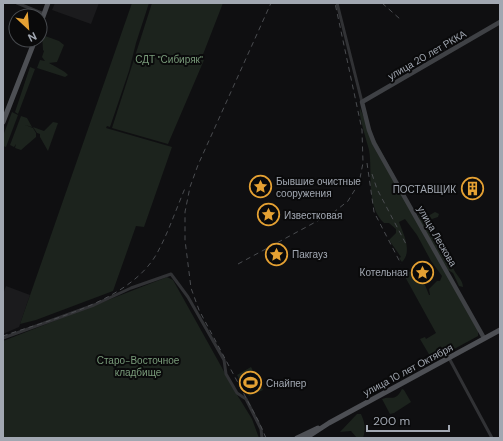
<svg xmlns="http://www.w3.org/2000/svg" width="503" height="441" font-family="'DM Sans',sans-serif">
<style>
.built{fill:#1b1b1d}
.green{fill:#1c231d}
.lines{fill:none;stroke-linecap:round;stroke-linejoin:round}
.street{stroke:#313235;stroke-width:3}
.secondary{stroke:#3f4145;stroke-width:4.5}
.primary{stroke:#4d4f54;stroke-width:5}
.rail{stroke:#4a4c50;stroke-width:1;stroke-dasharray:5 4;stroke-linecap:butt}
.labels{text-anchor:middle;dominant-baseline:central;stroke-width:4;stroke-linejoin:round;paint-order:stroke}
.street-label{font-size:10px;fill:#a1a7b1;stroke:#0a0a0b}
.park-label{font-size:10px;fill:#799b7a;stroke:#0a0a0b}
.poi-label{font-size:10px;fill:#a1a7b1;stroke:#0a0a0b;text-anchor:start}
</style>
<rect width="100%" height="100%" fill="#0f0f11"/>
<!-- built -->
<path class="built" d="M 55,3 L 99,3 L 91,24 L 52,10 Z
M 6,286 L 30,295 L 19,327 L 3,334 L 3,294 Z"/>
<!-- green -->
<path class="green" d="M 132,3 L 149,3 L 136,43 L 129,71 L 110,127 L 107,126 L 106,128 L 172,147 L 144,227 L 136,226 L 113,291 L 36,320 L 20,324 Z
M 152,3 L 223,3 L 202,57 L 204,60 L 168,144 L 112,128 Z
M 42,35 L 48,37 L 44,49 L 48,37 L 59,41 L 64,45 L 57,62 L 49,63 C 54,66 65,71 68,75 L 65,77 L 37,68 L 40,60 L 45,61 L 42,57 L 44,51 L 43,50 Z
M 30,67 L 35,69 L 18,114 L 15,112 Z
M 360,108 L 366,123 L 478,330 L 478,336 L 434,360 L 428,358 L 430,356 L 420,339 L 425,337 L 426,339 L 436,333 L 403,273 L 414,271 L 425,285 L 429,295 L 430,295 L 429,289 L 437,281 L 440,281 L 442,276 L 431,261 L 417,235 L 405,219 L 399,222 C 403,233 413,252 402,262 L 399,258 L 401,257 L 389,240 L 396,233 L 396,229 L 389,223 L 384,223 C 365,205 373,172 369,150 C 367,141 358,115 360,108 Z
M 12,112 L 18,115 L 6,147 L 3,146 L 3,136 Z
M 21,116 L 27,118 L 32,127 L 25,125 L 33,128 L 36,133 L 36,137 L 21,150 L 15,148 L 16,144 L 14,147 L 10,145 Z
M 53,122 L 58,123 L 48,151 L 40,137 L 40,134 L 37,133 L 33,127 L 44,131 Z
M 417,211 L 428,216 L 435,212 L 439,214 L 438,217 L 432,219 L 430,225 C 437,240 448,253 453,268 C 456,275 463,280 463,287 L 459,286 L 453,273 L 448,270 L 420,221 Z
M 167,277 L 173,280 L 236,393 L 252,419 L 259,438 L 3,438 L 3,341 Z
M 251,367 L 263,390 L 249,396 L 237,375 Z
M 402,389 L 404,390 L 411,402 L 394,413 L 390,414 L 382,399 C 391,395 395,403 402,389 Z
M 357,414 L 361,414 C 365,423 366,429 363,438 L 357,438 L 351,431 L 340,432 Z"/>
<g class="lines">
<!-- street -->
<path class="street" d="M 17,3 L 44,14
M 337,3 L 362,102
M 3,338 L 94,305 L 131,288 L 171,274 L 188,297 L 224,360 L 226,374 L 237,393 L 246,399 L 261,429 L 262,438
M 449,358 L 492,438"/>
<!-- secondary -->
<path class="secondary" d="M 484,338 L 374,143 L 369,130 L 362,102 L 500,22"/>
<!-- primary -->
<path class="primary" d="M 40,25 L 48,3
M 3,122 L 35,40
M 297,438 L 318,428
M 306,438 L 329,423 L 500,330"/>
<!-- rail -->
<path class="rail" d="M 382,3 L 400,19
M 367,163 L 374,212 L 401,264
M 372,174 L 377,189 L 406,244
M 238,264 L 334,212 L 348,201 L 359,183 L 363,163 L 362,130 L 335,3
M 3,336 C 51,319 128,302 156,255 C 168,234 176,209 186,186
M 266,438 L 259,422 L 199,310 L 191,288 L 185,240 L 185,212 L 190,187 L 198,165 L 271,3"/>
</g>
<!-- icons -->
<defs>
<symbol id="sight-ring" viewBox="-11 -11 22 22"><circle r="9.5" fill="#0a0a0b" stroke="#e5a133" stroke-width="1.5"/><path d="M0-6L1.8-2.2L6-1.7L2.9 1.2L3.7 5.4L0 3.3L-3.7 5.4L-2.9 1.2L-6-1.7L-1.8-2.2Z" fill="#e5a133"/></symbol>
<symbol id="building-ring" viewBox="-11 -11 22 22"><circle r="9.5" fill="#0a0a0b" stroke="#e5a133" stroke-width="1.5"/><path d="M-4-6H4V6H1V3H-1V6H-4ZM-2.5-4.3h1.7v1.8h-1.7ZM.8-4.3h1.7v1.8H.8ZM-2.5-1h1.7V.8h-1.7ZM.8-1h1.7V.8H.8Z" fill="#e5a133"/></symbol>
<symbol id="stadium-ring" viewBox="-11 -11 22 22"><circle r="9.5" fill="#0a0a0b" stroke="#e5a133" stroke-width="1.5"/><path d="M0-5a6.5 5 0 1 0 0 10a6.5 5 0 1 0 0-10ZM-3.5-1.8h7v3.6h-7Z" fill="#e5a133"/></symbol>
</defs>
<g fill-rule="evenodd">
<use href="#sight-ring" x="248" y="174" width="25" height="25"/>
<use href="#building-ring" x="460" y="176" width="25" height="25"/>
<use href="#sight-ring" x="256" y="202" width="25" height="25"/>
<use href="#sight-ring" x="264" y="242" width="25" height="25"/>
<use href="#sight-ring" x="410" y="260" width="25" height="25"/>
<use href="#stadium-ring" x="238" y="370" width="25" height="25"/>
</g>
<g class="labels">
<!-- street labels -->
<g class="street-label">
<text transform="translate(427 55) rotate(-30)">улица 20 лет РККА</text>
<text transform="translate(437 236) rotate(60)">улица Лескова</text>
<text transform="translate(408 370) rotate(-28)">улица 10 лет Октября</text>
</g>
<!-- park labels -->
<g class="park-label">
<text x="169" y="59">СДТ "Сибиряк"</text>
<text x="138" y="360">Старо-Восточное<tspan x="138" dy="12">кладбище</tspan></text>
</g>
<!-- poi labels -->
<g class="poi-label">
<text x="276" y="181">Бывшие очистные<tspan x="276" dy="12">сооружения</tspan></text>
<text x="456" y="189" text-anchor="end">ПОСТАВЩИК</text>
<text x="284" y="215">Известковая</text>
<text x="292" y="254">Пакгауз</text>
<text x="408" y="272" text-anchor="end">Котельная</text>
<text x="266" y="383">Снайпер</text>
</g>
</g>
<!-- border -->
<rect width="503" height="441" fill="none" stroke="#a1a7b1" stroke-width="8"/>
<!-- north arrow -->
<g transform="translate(28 28) rotate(154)"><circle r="19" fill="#0a0a0b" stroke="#46494d"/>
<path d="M0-3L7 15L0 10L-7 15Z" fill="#e5a133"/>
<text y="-6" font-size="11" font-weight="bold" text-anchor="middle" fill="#a1a7b1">N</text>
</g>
<!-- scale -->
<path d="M367 425v6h82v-6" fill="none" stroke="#a1a7b1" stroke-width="2"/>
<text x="373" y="425" font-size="12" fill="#a1a7b1" stroke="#0a0a0b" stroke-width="3" paint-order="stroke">200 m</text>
</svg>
